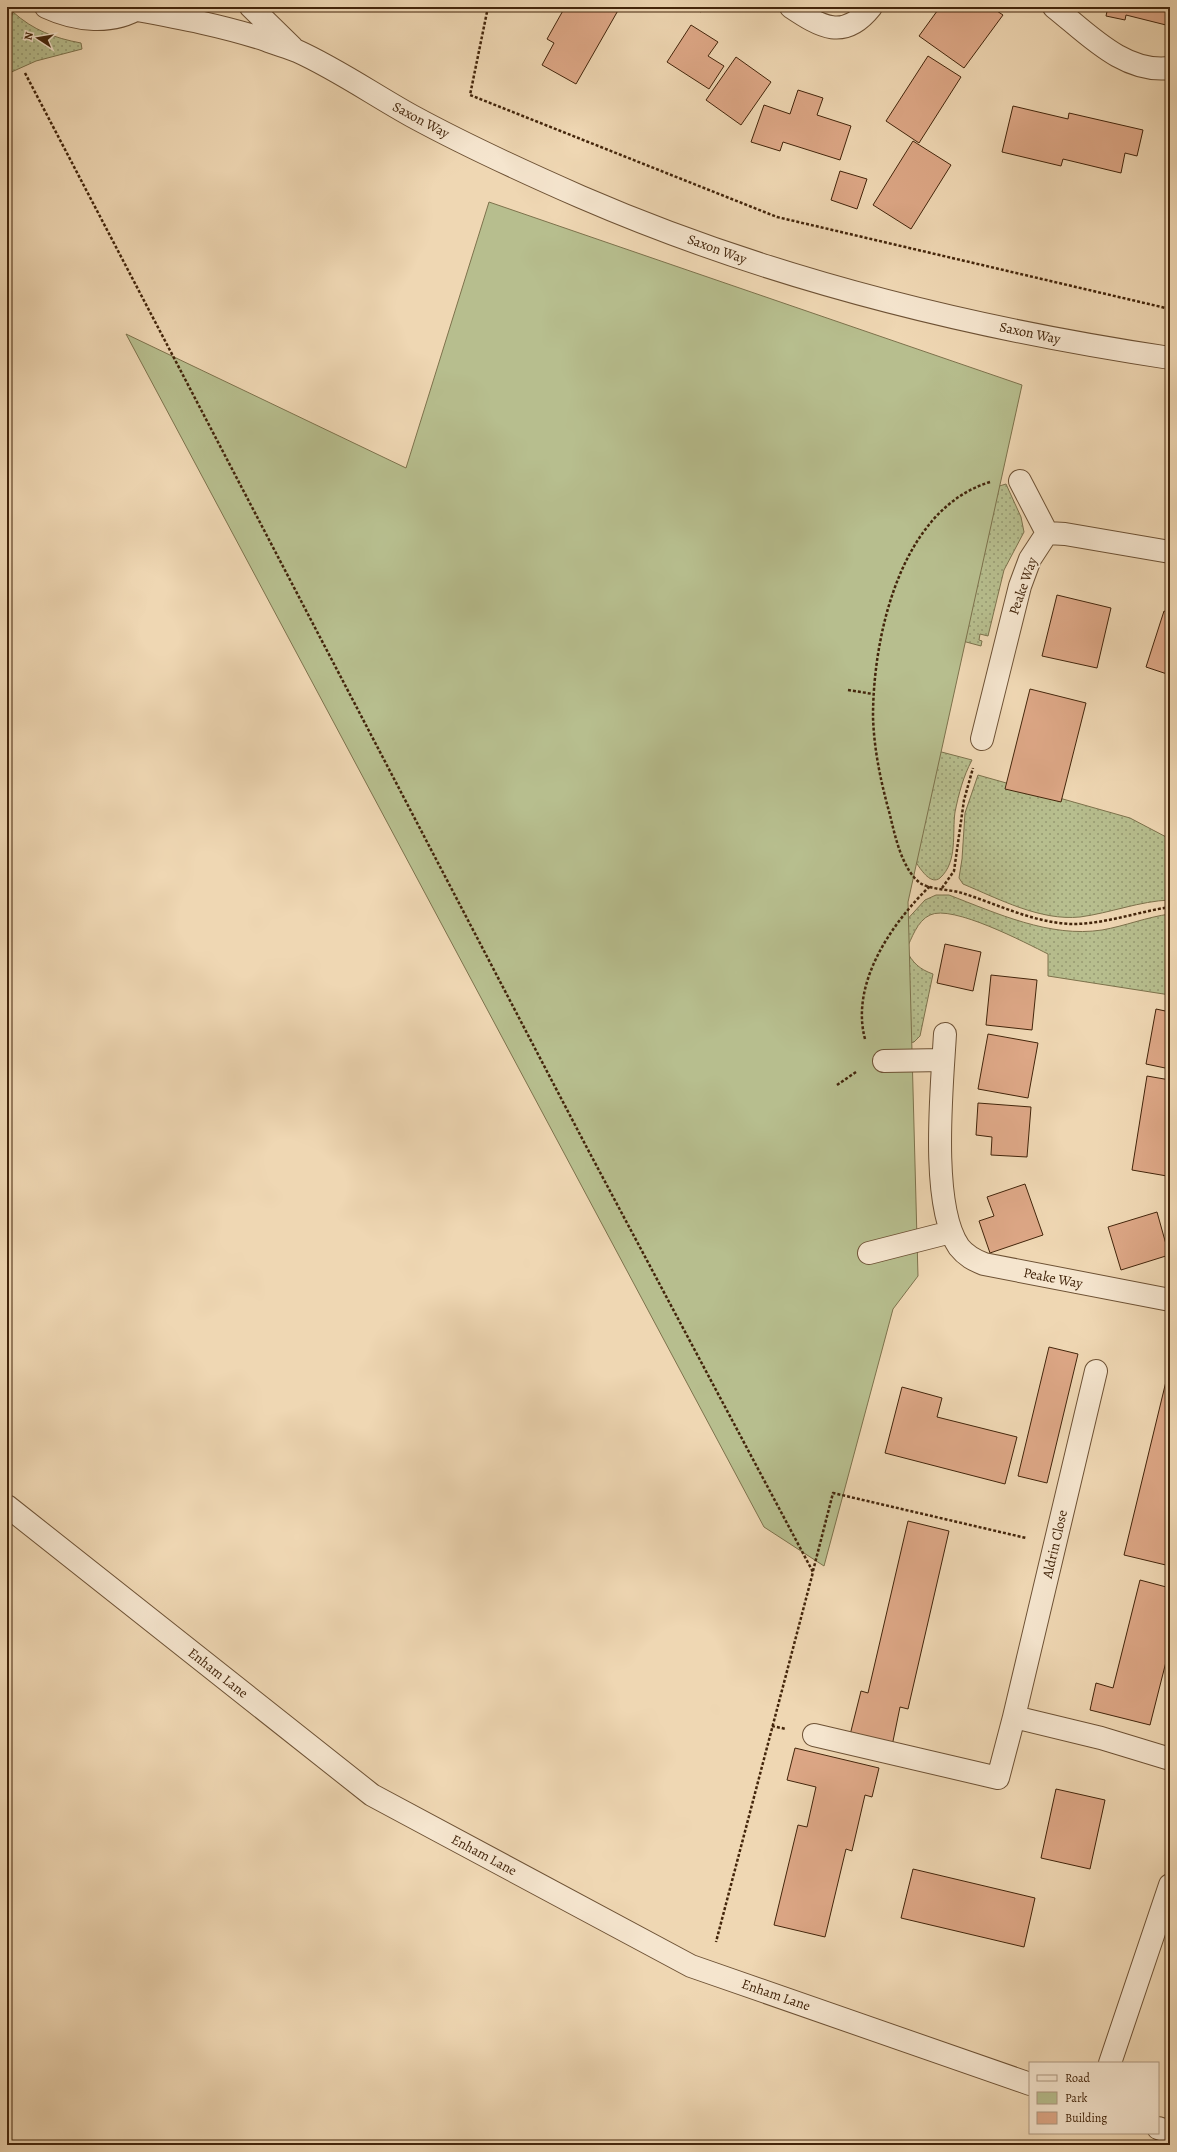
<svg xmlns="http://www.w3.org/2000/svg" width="1177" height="2152" font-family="Alegreya,serif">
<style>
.grass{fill:url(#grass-dots);stroke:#7d724c}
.park{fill:#b7be8e;stroke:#7d724c}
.building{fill:#dda786;stroke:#43250b}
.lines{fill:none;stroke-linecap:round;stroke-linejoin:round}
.minor-casing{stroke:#6e5235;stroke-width:24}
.tertiary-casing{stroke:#6e5235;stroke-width:24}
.path{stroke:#43250b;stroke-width:2.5;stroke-dasharray:3 2;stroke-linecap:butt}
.minor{stroke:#f5e5ce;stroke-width:22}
.tertiary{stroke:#f5e5ce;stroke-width:22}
.labels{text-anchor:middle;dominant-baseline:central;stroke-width:4;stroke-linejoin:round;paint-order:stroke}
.street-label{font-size:14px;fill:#43250b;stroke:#f5e5ce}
</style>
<defs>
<pattern id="grass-dots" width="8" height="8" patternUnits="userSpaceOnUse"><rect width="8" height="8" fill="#b7be8e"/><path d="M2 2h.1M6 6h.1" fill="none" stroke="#969a72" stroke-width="1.8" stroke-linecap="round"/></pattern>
</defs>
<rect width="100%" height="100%" fill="#efd7b3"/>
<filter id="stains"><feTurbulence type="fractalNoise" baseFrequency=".005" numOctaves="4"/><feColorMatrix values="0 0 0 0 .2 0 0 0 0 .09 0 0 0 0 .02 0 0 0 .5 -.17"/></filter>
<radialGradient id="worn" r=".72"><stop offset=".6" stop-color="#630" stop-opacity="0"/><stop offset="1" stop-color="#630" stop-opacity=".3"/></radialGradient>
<!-- grass -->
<path class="grass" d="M 13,12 C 33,30 54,38 81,43 L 82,49 L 36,61 L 7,74 L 7,31 Z
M 1006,484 L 1021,517 L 1024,532 L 1004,570 L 988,636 L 980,634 L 979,640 L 982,641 L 981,646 L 955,639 L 930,749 L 972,760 C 963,777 959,793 955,812 C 952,833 958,862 940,878 C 931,885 922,871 917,864 C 900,835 894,803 889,770 C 872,667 886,515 1006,484 Z
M 978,775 L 1130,818 L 1170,839 L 1170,900 C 1140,901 1110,913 1080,917 C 1040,921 999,899 963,884 L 959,878 L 962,859 L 965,813 Z
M 936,895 L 949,895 C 996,913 1050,938 1102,930 C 1125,926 1147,917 1170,914 L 1170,995 L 1048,976 L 1048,954 C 1026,943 952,904 930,915 C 917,921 912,938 906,950 C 913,963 919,969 933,974 L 920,1036 L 914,1042 L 896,1046 L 902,925 L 925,900 Z"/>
<!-- park -->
<path class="park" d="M 489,202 L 1022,385 L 908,902 L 918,1276 L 893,1309 L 824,1566 L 764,1527 L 126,334 L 406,468 Z"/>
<!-- building -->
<path class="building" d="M 565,7 L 620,7 L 576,84 L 542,65 L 554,43 L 547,39 Z
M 693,7 L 704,7 L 701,12 Z
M 940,7 L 991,7 L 1003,15 L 964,68 L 919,36 Z
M 1108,7 L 1170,7 L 1170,26 L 1126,15 L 1125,20 L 1106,16 Z
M 691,25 L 718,42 L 708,56 L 724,66 L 709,89 L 667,62 Z
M 928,56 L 961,77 L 919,143 L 886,121 Z
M 736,57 L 771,82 L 741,125 L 706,100 Z
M 798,90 L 823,98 L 817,115 L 851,126 L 840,160 L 783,142 L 780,151 L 751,142 L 764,105 L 790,114 Z
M 1013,106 L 1068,119 L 1069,113 L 1143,130 L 1137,156 L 1125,153 L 1121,173 L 1063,159 L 1061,166 L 1002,152 Z
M 913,141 L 951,165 L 911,229 L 873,205 Z
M 840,171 L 867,179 L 857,209 L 831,200 Z
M 1057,595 L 1111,608 L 1097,668 L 1042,656 Z
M 1164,611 L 1170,613 L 1170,675 L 1146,667 Z
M 1030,689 L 1086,703 L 1061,802 L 1005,789 Z
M 945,944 L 981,952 L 973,991 L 937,983 Z
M 991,975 L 1037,980 L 1032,1030 L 986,1025 Z
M 1156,1009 L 1170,1012 L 1170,1069 L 1146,1064 Z
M 988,1034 L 1038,1043 L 1028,1098 L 978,1089 Z
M 1147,1076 L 1170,1080 L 1170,1159 L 1167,1176 L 1132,1170 Z
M 978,1103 L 1031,1107 L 1027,1157 L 991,1155 L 992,1137 L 976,1135 Z
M 1025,1184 L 1043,1235 L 990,1253 L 979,1221 L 994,1216 L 987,1197 Z
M 1157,1212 L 1169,1255 L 1121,1270 L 1108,1227 Z
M 1049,1347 L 1078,1354 L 1047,1483 L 1018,1476 Z
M 1169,1369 L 1170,1369 L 1170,1566 L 1124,1555 Z
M 902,1387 L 942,1398 L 937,1417 L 1017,1437 L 1005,1484 L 885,1453 Z
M 908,1521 L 949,1531 L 908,1709 L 900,1707 L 892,1746 L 850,1735 L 861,1691 L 868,1693 Z
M 1140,1580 L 1170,1588 L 1170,1646 L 1150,1725 L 1090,1710 L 1096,1683 L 1113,1688 Z
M 795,1748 L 879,1768 L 872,1797 L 865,1795 L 852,1851 L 846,1849 L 825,1937 L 774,1925 L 798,1825 L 807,1827 L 816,1787 L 787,1780 Z
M 1056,1789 L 1105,1800 L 1090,1869 L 1041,1858 Z
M 913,1869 L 1035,1898 L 1024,1947 L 901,1918 Z"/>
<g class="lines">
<defs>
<path id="minor" d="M 791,7 C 821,27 844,41 871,7
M 1054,7 C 1087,33 1124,74 1170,68
M 1020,481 L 1047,533
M 982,739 L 1020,586 L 1030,559 L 1047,533 L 1065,534 L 1170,552
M 945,1034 C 942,1086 930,1205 959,1247 C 966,1256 974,1260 984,1264 L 1170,1300
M 884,1061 L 943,1060
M 869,1253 L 951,1232
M 7,1506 L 372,1795 L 691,1966 L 1030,2084
M 1014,1717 L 1096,1371
M 814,1735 L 998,1778 L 1014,1717 L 1101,1738 L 1170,1759
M 1110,2063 L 1170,1885
M 1158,2128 L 1170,2132"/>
<path id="tertiary" d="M 46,7 C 76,21 112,25 141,7
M 251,7 L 292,47
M 137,10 C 181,18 223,26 266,40 C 276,44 287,47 297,51 C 337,69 374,95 412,116 C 467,146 524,172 581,197 C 768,278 969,328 1170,358"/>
</defs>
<!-- minor casing -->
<use href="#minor" class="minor-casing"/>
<!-- tertiary casing -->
<use href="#tertiary" class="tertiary-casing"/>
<!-- path -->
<path class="path" d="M 488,7 L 470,95 L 777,217 L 1170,309
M 25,73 L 586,1146 L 813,1572 L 716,1942
M 990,482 C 901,509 873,635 873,717 C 874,750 881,783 890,815 C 895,836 902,869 920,883 C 931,890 949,889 962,893 C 997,904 1034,923 1072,924 C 1105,924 1137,912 1170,907
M 848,690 L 873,694
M 942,888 L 954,871 L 964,800 L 973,768
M 865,1039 C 850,983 892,923 930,886
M 837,1085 L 856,1072
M 813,1571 L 833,1493 L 1026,1538
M 772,1726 L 786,1729"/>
<!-- minor -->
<use href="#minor" class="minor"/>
<!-- tertiary -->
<use href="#tertiary" class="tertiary"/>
</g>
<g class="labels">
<!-- street labels -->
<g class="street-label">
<text transform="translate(421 120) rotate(28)">Saxon Way</text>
<text transform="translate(717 249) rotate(20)">Saxon Way</text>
<text transform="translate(1030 333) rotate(12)">Saxon Way</text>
<text transform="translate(1023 586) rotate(-71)">Peake Way</text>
<text transform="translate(1053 1278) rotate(11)">Peake Way</text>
<text transform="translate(1055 1544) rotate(-77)">Aldrin Close</text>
<text transform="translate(218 1673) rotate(38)">Enham Lane</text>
<text transform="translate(484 1855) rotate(28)">Enham Lane</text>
<text transform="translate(776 1995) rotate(19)">Enham Lane</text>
</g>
</g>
<!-- margin -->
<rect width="1177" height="2152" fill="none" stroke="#efd7b3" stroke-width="24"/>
<rect x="8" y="8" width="1161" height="2136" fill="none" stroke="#43250b" stroke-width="2"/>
<rect x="12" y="12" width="1153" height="2128" fill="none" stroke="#43250b"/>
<!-- legend -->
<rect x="1029" y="2062" width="130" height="72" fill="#f5e5ce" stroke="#ae9880"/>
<rect x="1037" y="2075" width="20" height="6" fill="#f5e5ce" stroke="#ae9880"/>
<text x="1065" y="2082" font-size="12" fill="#43250b">Road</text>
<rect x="1037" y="2092" width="20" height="12" fill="#b7be8e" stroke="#ae9880"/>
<text x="1065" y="2102" font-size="12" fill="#43250b">Park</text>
<rect x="1037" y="2112" width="20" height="12" fill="#dda786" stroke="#ae9880"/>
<text x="1065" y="2122" font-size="12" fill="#43250b">Building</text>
<!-- north arrow -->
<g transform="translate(38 38) rotate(282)" stroke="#f5e5ce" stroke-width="3" paint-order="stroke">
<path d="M0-3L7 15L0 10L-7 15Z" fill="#43250b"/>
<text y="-6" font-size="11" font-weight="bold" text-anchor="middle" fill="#43250b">N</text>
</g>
<rect width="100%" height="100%" filter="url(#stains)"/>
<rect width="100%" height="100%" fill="url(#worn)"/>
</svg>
